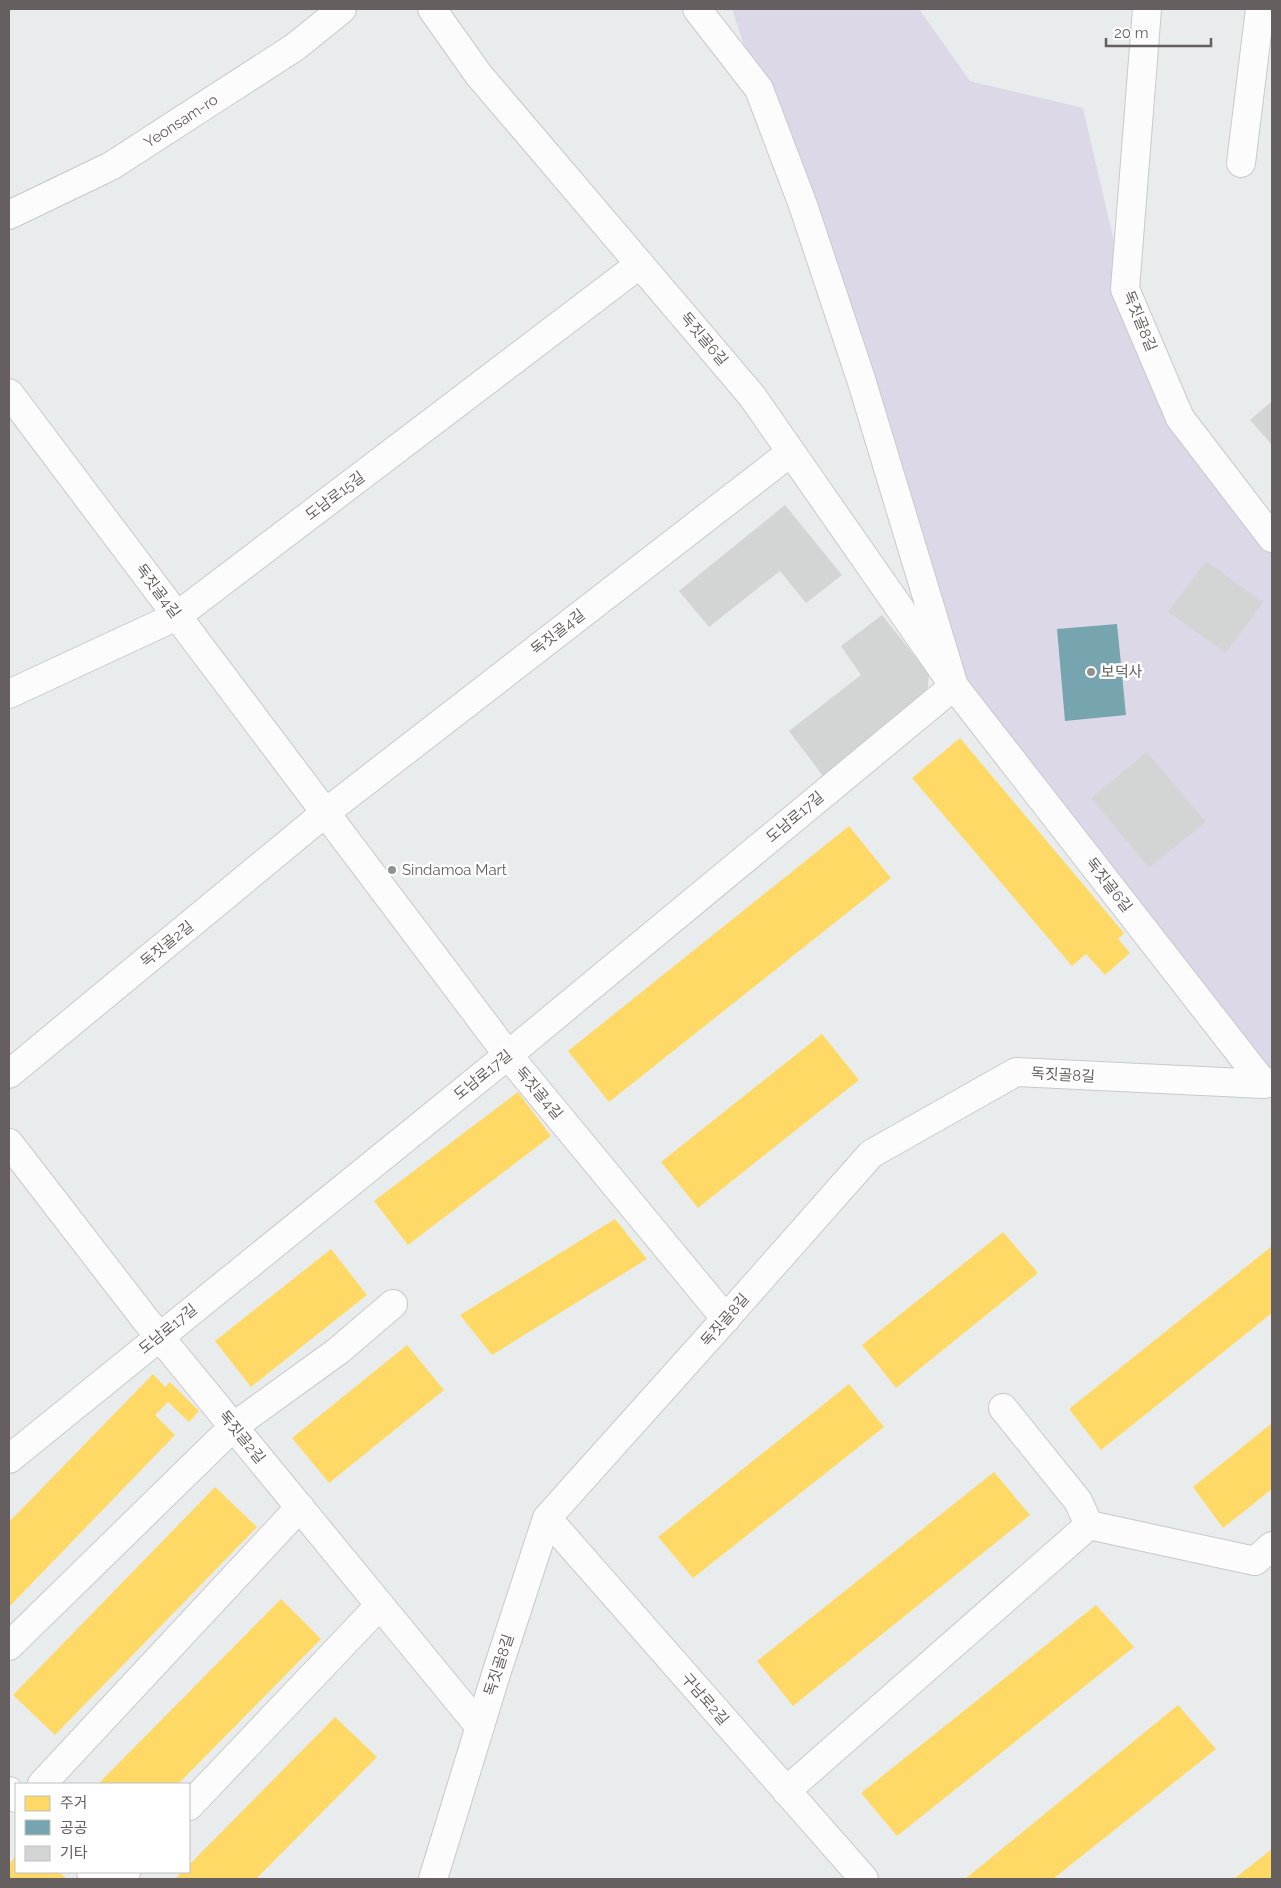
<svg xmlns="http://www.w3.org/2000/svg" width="1281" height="1888" font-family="Raleway,'Noto Sans KR',sans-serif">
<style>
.green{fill:#ddd8e8}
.homes{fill:#ffd966}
.public{fill:#76a5af}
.building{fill:#d3d5d5}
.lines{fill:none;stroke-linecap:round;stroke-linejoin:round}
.minor-casing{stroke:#c8c9ca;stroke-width:30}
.secondary-casing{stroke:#c8c7c7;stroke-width:30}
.minor{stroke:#fcfcfc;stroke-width:28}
.secondary{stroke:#fcfcfc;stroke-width:28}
.poi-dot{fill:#939091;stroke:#fff;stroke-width:2}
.labels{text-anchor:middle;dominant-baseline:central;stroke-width:5;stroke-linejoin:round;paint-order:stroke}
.street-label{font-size:15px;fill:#655f5f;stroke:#fff}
.poi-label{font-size:15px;fill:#655f5f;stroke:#fff;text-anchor:start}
</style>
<rect width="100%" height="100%" fill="#e9eced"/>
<!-- green -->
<path class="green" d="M 732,9 L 919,9 L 970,81 L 1083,108 L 1125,289 L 1180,418 L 1272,538 L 1272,1082 L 954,686 Z"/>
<!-- homes -->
<path class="homes" d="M 960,738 L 1124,933 L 1118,939 L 1130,953 L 1105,975 L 1086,954 L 1072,966 L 912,778 Z
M 849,826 L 891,878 L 609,1102 L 568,1051 Z
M 822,1034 L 859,1080 L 698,1208 L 661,1162 Z
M 518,1092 L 551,1136 L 408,1245 L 374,1201 Z
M 615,1219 L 647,1259 L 492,1355 L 460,1315 Z
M 1003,1232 L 1038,1273 L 896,1388 L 862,1345 Z
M 1272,1246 L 1272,1313 L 1101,1450 L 1069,1409 Z
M 331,1249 L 367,1295 L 251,1387 L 215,1341 Z
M 407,1345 L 444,1390 L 329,1483 L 292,1438 Z
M 153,1374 L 165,1387 L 170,1382 L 199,1411 L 189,1422 L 168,1402 L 155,1415 L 175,1435 L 9,1607 L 9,1522 Z
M 849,1384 L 884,1427 L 693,1578 L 658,1537 Z
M 1272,1423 L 1272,1489 L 1223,1528 L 1193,1487 Z
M 994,1472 L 1030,1515 L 793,1706 L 757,1661 Z
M 215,1487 L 257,1527 L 55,1735 L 13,1695 Z
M 281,1599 L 321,1639 L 178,1784 L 98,1784 Z
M 1096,1605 L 1134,1647 L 897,1836 L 861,1793 Z
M 1178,1705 L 1216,1749 L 1053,1879 L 965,1879 Z
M 335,1717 L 377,1757 L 256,1879 L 175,1879 L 182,1872 L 189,1872 L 189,1865 Z
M 1272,1849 L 1272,1879 L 1234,1879 Z
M 16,1856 L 16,1872 L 59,1872 L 67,1879 L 9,1879 L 9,1864 Z"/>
<!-- public -->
<path class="public" d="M 1117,624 L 1126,715 L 1065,721 L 1057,629 Z"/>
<!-- building -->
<path class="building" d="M 1272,401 L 1272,445 L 1250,420 Z
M 785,505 L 842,575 L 806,603 L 780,571 L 709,627 L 679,591 Z
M 1206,561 L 1263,602 L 1226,653 L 1168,612 Z
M 882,615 L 929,674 L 927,697 L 823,776 L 789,731 L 861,675 L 841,646 Z
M 1147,752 L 1206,822 L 1149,868 L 1091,798 Z"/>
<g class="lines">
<defs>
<path id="minor" d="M 432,9 L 478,74 L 752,396 L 954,686 L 1264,1084
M 1147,9 L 1125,289 L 1180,418 L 1272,538
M 1241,163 L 1260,9
M 9,393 L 508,1055 L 726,1319
M 9,694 L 177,616 L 640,264
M 9,1074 L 325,813 L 791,452
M 9,1143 L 145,1319 L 480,1727
M 1003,1408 L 1078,1501 L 1089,1525
M 9,1459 L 508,1055 L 954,686 L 861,379 L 803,205 L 759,89 L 697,9
M 547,1518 L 864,1879
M 1089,1525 L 1255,1561 L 1272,1546
M 9,1646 L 233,1427 L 338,1351 L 393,1304
M 42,1784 L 300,1507
M 9,1791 L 16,1798
M 786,1791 L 1089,1525
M 189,1806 L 380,1605
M 91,1872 L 99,1879
M 118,1879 L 126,1872
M 433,1879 L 497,1671 L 547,1518 L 712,1334 L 871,1154 L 1016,1072 L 1264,1084 L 1272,1082"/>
<path id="secondary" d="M 9,215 L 111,166 L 295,47 L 342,9"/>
</defs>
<!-- minor casing -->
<use href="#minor" class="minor-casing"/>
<!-- secondary casing -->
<use href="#secondary" class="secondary-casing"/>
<!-- minor -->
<use href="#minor" class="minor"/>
<!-- secondary -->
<use href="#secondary" class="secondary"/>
</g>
<!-- markers -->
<g class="poi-dot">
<circle cx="1091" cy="672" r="5"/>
<circle cx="392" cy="870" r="5"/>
</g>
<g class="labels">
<!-- street labels -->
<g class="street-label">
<text transform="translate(181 121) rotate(-33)">Yeonsam-ro</text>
<text transform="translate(1140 321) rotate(68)">독짓골8길</text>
<text transform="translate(704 339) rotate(50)">독짓골6길</text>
<text transform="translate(335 496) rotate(-37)">도남로15길</text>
<text transform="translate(158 591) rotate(53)">독짓골4길</text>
<text transform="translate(558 632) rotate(-38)">독짓골4길</text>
<text transform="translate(795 817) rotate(-40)">도남로17길</text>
<text transform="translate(1109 885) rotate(52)">독짓골6길</text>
<text transform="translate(167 944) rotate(-39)">독짓골2길</text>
<text transform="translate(483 1075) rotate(-39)">도남로17길</text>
<text transform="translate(1063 1075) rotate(3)">독짓골8길</text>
<text transform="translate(539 1093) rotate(50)">독짓골4길</text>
<text transform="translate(725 1320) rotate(-49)">독짓골8길</text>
<text transform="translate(168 1329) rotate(-39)">도남로17길</text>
<text transform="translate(242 1437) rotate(51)">독짓골2길</text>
<text transform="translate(499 1665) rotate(-72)">독짓골8길</text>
<text transform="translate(705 1699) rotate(49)">구남로2길</text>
</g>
<!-- poi labels -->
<g class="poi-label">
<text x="1101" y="672">보덕사</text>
<text x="402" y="870">Sindamoa Mart</text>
</g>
</g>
<!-- border -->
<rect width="1281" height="1888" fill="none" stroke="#655f5f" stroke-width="20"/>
<!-- legend -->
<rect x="15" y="1783" width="175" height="90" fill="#ffffff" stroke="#c1bfbf"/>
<rect x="25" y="1796" width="25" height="15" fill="#ffd966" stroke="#c1bfbf"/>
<text x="60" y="1808" font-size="15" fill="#655f5f">주거</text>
<rect x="25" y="1820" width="25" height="15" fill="#76a5af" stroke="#c1bfbf"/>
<text x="60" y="1833" font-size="15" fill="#655f5f">공공</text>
<rect x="25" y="1846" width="25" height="15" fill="#d3d5d5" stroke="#c1bfbf"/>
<text x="60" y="1858" font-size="15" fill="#655f5f">기타</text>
<!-- scale -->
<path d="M1106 38v8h105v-8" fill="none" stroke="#655f5f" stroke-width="2.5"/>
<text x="1114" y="38" font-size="15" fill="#655f5f" stroke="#ffffff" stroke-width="4" paint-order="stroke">20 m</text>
</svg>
